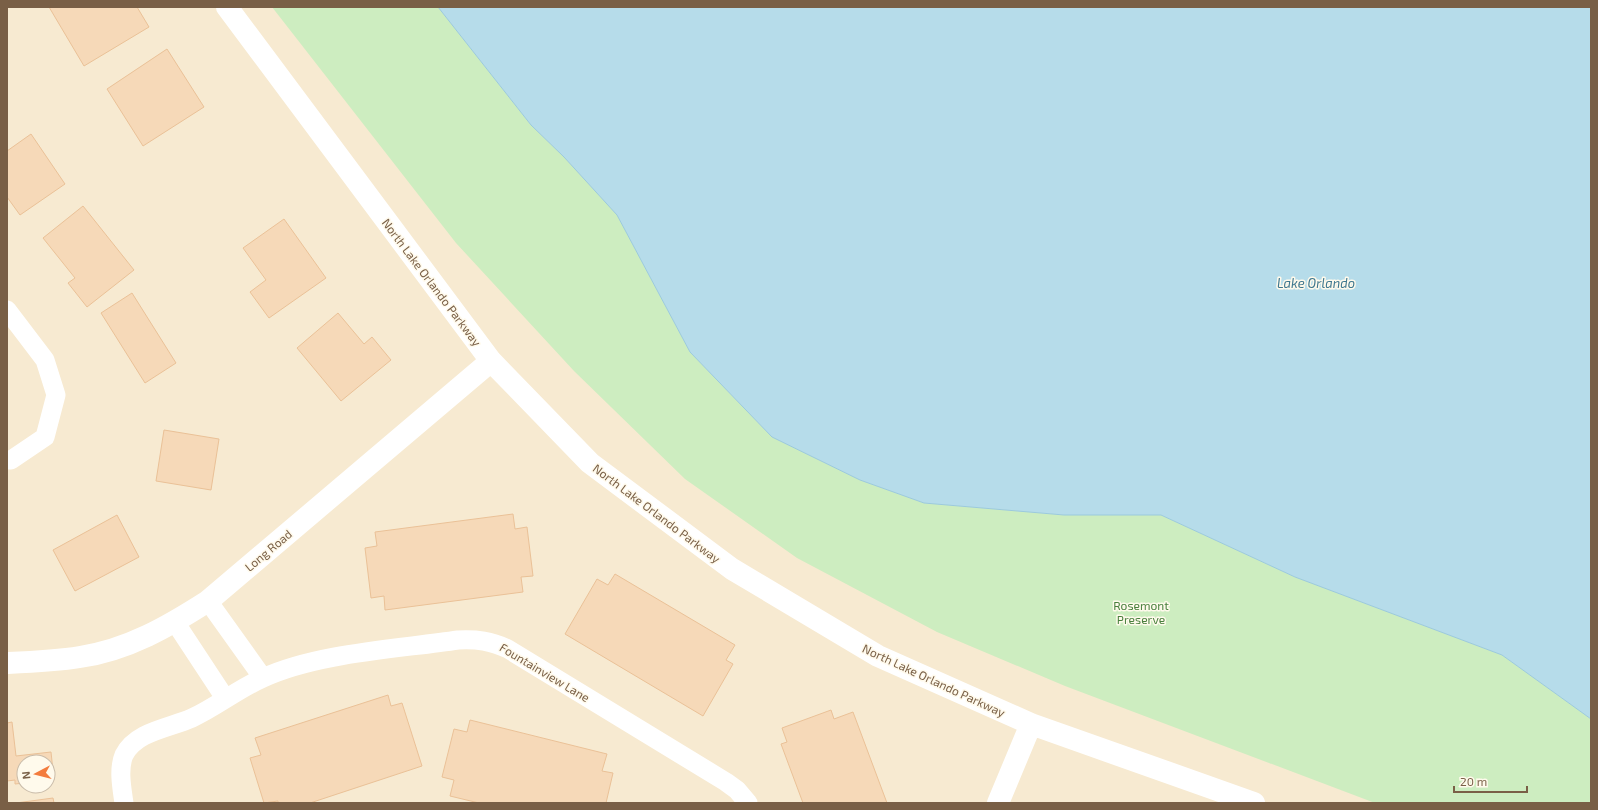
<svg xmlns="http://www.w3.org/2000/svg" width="1598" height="810" font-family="'Exo 2',sans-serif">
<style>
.residential{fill:#f7ead1;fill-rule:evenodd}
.green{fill:#cdedc0}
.water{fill:#b6dcea;stroke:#9bcadd}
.building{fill:#f6d9b8;stroke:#eac197}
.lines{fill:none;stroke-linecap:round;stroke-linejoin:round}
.street{stroke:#fff;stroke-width:19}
.secondary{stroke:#fff;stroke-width:22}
.labels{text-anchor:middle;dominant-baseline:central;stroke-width:3;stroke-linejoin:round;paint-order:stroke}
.street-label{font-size:12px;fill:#795f46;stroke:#fffaec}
.park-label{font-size:12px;fill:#49803d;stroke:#fffaec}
.water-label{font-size:13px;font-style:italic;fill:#3e778f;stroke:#fffaec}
</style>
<rect width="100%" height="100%" fill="#fef7e3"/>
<!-- residential -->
<path class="residential" d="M 7,7 L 1591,7 L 1591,803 L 7,803 ZM 24,762 L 48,762 L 48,786 L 24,786 Z"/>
<!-- green -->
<path class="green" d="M 272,7 L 438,7 L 531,125 L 564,157 L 617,215 L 690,352 L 772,437 L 860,480 L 924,503 L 1064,515 L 1161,515 L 1295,577 L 1502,655 L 1591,719 L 1591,803 L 1375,803 L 1065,686 L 937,632 L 797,558 L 685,479 L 574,371 L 456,243 Z"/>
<!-- water -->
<path class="water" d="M 438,7 L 1591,7 L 1591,719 L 1502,655 L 1295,577 L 1161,515 L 1064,515 L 924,503 L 860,480 L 772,437 L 690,352 L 617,215 L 564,157 L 531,125 Z"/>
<!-- building -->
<path class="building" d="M 49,7 L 137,7 L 149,27 L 84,66 Z
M 167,49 L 204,107 L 143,146 L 107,89 Z
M 31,134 L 65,184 L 20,215 L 7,197 L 7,151 Z
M 83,206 L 134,270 L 87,307 L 68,283 L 75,278 L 43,238 Z
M 284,219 L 326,278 L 269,318 L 250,292 L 266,280 L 243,248 Z
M 132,293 L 176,363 L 145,383 L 101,313 Z
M 338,313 L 364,344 L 372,337 L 391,360 L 341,401 L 297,348 Z
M 164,430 L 219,439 L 211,490 L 156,481 Z
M 513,514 L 515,529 L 527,527 L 533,576 L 521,577 L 523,592 L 385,610 L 384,596 L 371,598 L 365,548 L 377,546 L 375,532 Z
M 117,515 L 139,557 L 75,591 L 53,550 Z
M 615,574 L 735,645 L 726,660 L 733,664 L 703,716 L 565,634 L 597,579 L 608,585 Z
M 388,695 L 391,706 L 402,703 L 422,766 L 310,803 L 278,803 L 278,801 L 264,803 L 250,758 L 261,755 L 255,738 Z
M 831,710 L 834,719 L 853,712 L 887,803 L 803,803 L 781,744 L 787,742 L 782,728 Z
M 470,720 L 607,754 L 602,771 L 613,773 L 606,803 L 479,803 L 450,796 L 454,780 L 442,777 L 454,729 L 467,732 Z
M 12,722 L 16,756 L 51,752 L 54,780 L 48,780 L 48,762 L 24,762 L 24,783 L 15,784 L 15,780 L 7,781 L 7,723 Z
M 53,798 L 54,803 L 16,803 Z"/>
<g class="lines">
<!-- street -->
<path class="street" d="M 7,310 L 45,360 L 56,395 L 45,437 L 11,460 L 7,460
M 208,601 L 263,678
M 175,622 L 225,698
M 124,803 C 122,789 118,769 124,755 C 136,731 170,728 192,718 C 216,707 238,689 263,678 C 317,653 398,649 458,640 C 477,639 491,641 508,649 L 726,782 L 737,790 L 748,803"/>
<!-- secondary -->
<path class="secondary" d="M 227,7 L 491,361 L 590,463 L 732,569 L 878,656 L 1031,724 L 1254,803
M 7,663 C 31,662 56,661 80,657 C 128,650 169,626 208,601 L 491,361
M 998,803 L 1031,724"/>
</g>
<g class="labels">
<!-- street labels -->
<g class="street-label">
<text transform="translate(432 282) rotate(53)">North Lake Orlando Parkway</text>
<text transform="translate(657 513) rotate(37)">North Lake Orlando Parkway</text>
<text transform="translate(268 550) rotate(-40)">Long Road</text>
<text transform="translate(545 672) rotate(31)">Fountainview Lane</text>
<text transform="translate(934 680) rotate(25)">North Lake Orlando Parkway</text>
</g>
<!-- park labels -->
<g class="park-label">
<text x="1141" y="605">Rosemont<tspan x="1141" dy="14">Preserve</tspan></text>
</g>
<!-- water labels -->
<g class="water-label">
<text x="1316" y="283">Lake Orlando</text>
</g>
</g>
<!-- border -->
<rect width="1598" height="810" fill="none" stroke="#795f46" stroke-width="16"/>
<!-- north arrow -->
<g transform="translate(36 774) rotate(263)"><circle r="19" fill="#fffaec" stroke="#c9bcaa"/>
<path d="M0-3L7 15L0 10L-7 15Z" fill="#f37c3d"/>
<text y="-6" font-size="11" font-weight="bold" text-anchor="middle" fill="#795f46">N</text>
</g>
<!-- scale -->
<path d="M1454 786v6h73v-6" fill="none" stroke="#795f46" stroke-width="2"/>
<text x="1460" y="786" font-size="12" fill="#795f46" stroke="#fffaec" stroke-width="3" paint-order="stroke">20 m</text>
</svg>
